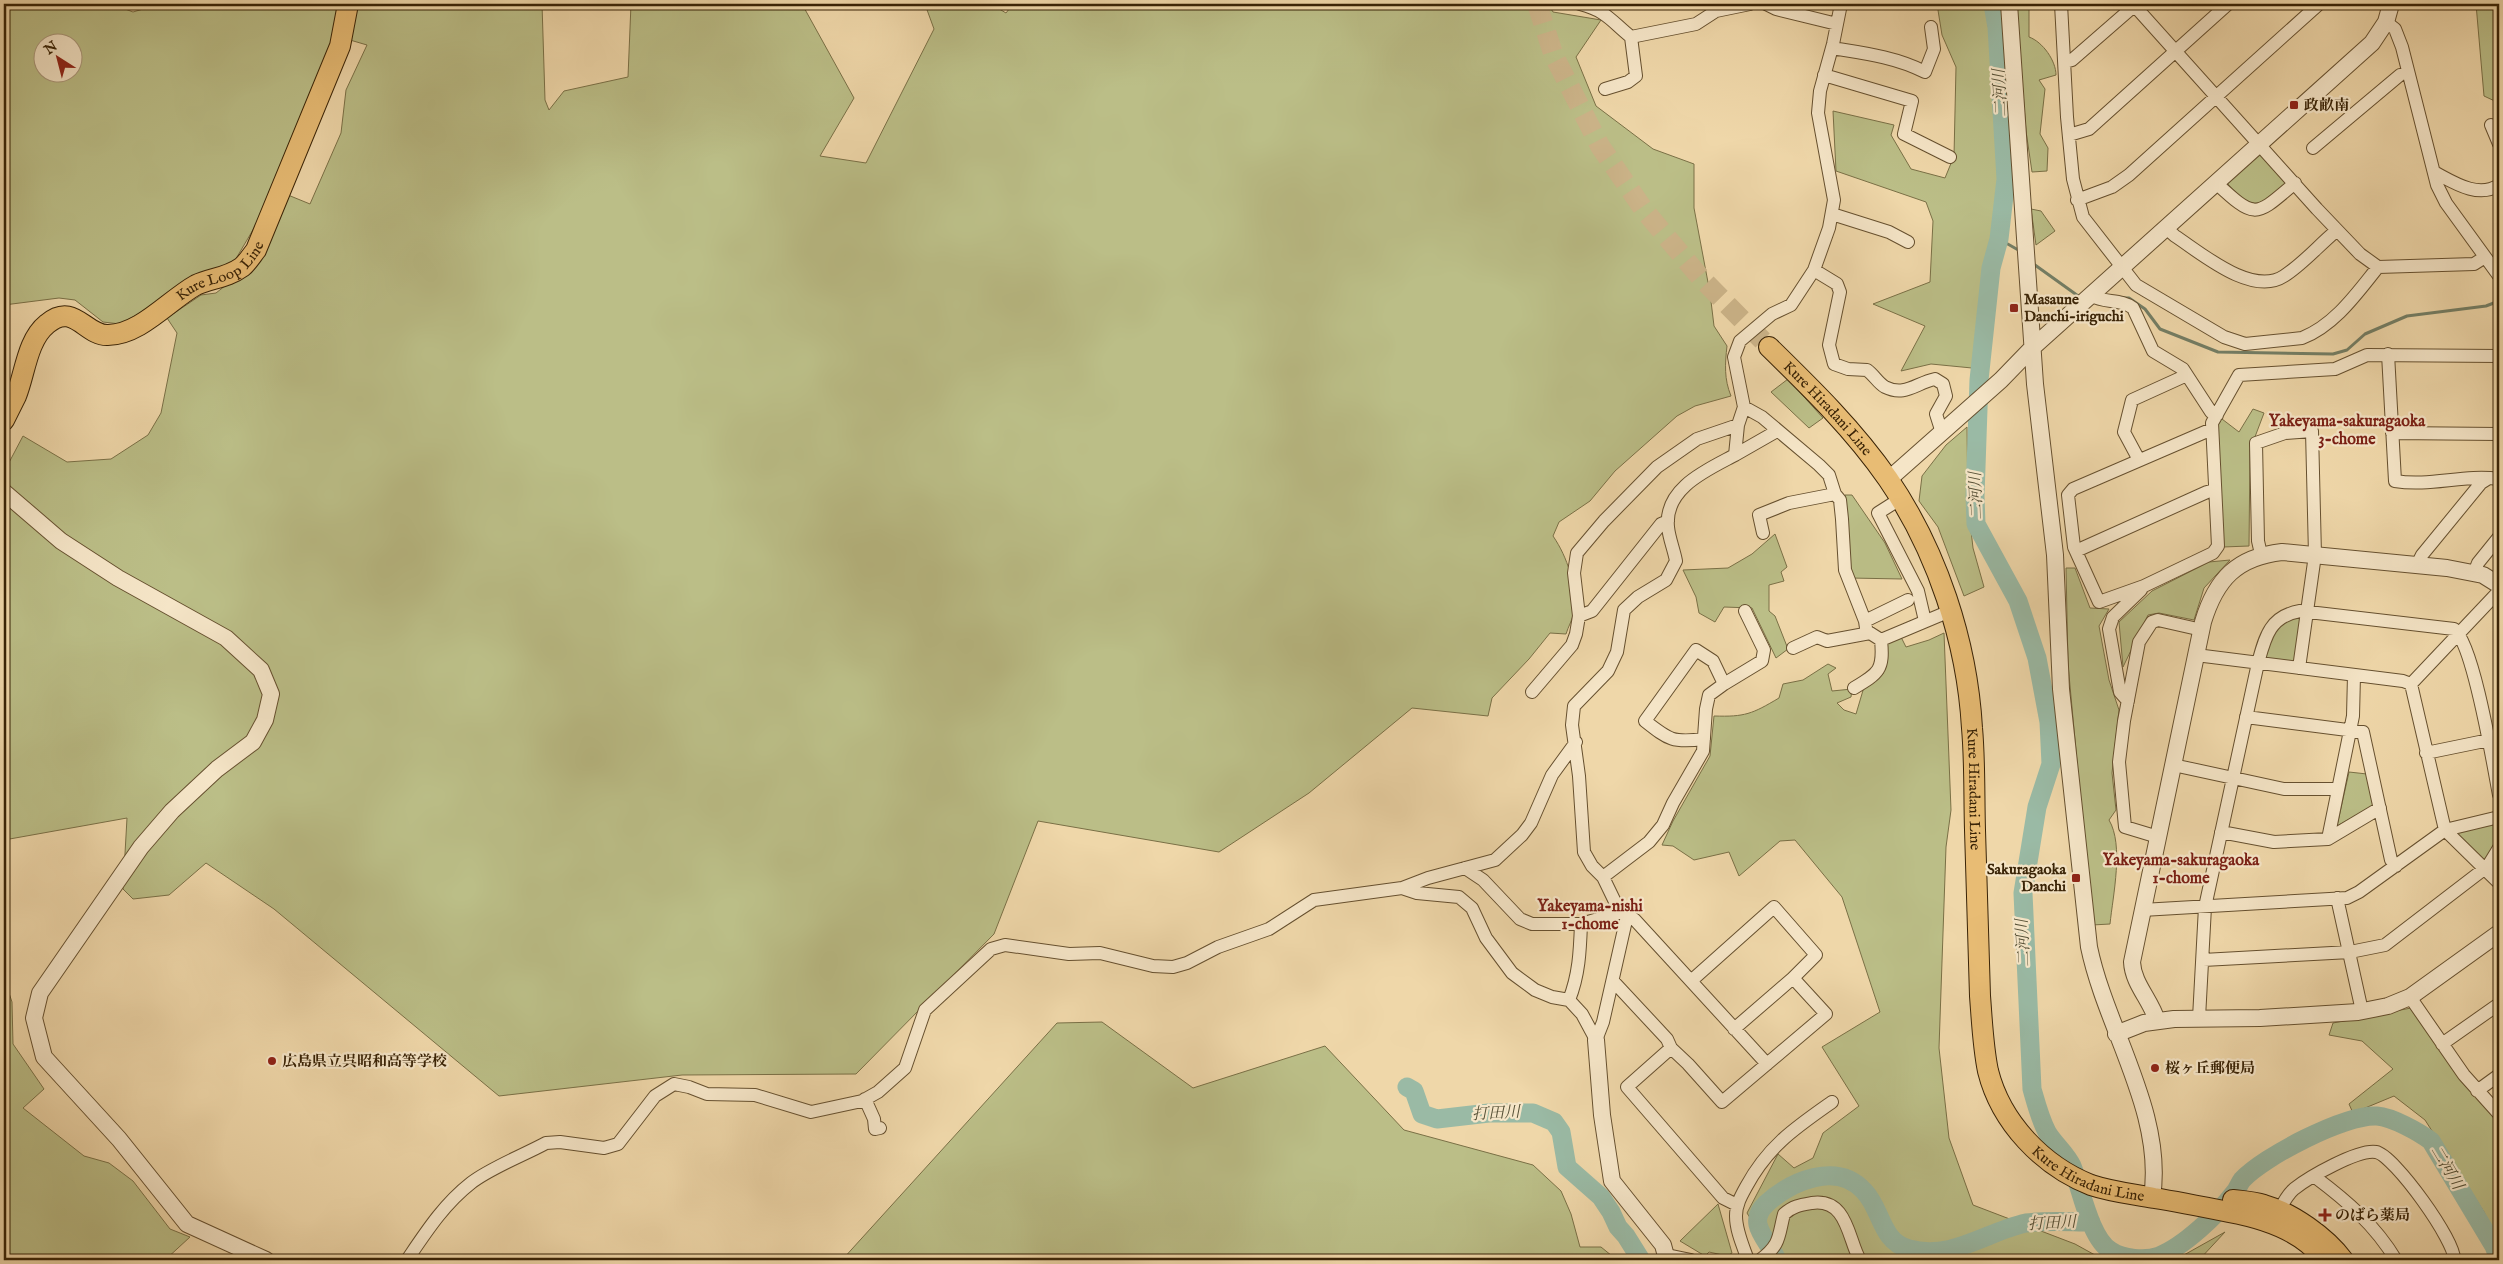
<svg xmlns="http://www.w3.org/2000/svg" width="2503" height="1264" font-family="'IM FELL English','Noto Serif JP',serif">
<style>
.green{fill:#bbbe87;stroke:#7a7046;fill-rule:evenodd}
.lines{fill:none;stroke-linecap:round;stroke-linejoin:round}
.stream{stroke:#737e65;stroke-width:3}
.river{stroke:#9abaa5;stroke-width:19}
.primary-tunnel{stroke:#cbb388;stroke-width:20;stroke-dasharray:20 10;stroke-linecap:butt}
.minor-casing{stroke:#66502f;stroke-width:14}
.tertiary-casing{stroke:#66502f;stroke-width:18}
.primary-casing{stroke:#392306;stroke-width:22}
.minor{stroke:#f5e5c7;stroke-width:12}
.tertiary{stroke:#f5e5c7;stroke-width:16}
.primary{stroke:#e8bc74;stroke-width:20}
.poi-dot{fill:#8f2418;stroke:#f5e5c7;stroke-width:2}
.labels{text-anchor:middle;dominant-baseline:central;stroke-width:4.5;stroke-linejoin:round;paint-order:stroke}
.poi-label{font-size:15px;font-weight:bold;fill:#392306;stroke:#f5e5c7;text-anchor:start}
.street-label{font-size:15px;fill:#392306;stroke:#f5e5c7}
.water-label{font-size:16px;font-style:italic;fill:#565036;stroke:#f5e5c7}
.neighbourhood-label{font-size:16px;font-weight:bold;fill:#7a1f14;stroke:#f5e5c7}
</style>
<rect width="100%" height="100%" fill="#efd7a9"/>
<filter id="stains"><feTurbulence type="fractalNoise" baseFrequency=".004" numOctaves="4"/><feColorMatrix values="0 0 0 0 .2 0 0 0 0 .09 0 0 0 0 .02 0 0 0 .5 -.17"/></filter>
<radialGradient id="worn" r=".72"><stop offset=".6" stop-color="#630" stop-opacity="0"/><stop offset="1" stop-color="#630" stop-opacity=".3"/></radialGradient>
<!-- green -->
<path class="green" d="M 4,4 L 112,4 L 133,12 L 160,4 L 341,4 L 334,54 L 260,218 L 234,262 L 120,324 L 103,322 L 75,300 L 59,298 L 4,305 ZM 42,42 L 72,42 L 72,72 L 42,72 Z
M 356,4 L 542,4 L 545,100 L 549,110 L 564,91 L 628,77 L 631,4 L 802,4 L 854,98 L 820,156 L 866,163 L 934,29 L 926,7 L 931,4 L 991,4 L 1006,13 L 1013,4 L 1548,4 L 1553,12 L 1601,20 L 1576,57 L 1596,106 L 1653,149 L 1694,164 L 1694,208 L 1710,293 L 1714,326 L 1727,346 C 1725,364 1724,379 1731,396 L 1695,406 L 1677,416 L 1615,471 L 1590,501 L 1559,522 L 1553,536 C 1568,558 1576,585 1574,611 C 1573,619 1568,627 1566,634 L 1550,633 L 1529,659 L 1492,698 L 1488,716 L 1412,708 L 1309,793 L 1219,852 L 1038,821 L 994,934 L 856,1074 L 682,1075 L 499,1096 L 274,909 L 206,863 L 169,895 L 133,899 L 123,889 L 127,818 L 4,840 L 4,472 L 23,436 L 67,462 L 111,459 L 148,435 L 161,413 L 177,333 L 167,318 L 201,295 L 216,293 L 249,267 L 288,195 L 310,204 L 341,133 L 346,90 L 367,45 L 350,40 Z
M 1937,4 L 1985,4 L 1992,50 L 2003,183 L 1972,368 L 1931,364 L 1901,371 L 1925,326 L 1873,304 L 1930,282 L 1933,221 L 1926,202 L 1836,171 L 1833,111 L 1894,125 L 1891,135 L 1911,169 L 1945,178 L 1954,156 L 1956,67 L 1942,35 Z
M 2016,4 L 2038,4 L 2029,5 L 2029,37 C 2043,42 2056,61 2056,75 L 2039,80 L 2045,89 L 2040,134 L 2048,148 L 2047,171 L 2032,172 L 2026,131 Z
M 2476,4 L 2499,4 L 2499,103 L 2484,96 Z
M 2260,154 L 2288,182 C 2260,206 2254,214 2227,183 Z
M 2031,209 L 2041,211 L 2055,231 L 2036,245 Z
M 1788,379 L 1823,418 L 1809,428 L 1771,392 Z
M 2253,409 L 2264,413 L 2250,450 L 2249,546 L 2223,547 L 2218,425 L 2222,419 L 2239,432 Z
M 1967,427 L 1968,504 L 1973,548 L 1984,587 L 1964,596 L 1938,527 L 1919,501 L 1922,476 L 1946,445 Z
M 1845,495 L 1852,495 L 1885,543 L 1902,579 L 1850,578 L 1844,508 Z
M 1775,534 L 1787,567 L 1781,572 L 1784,581 L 1769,585 L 1769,611 L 1775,616 L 1788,649 L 1776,658 L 1752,608 L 1724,607 L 1715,622 L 1699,613 L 1696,597 L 1683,570 L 1728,568 L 1752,554 Z
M 2230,560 L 2204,588 L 2194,620 L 2159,613 L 2148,615 L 2123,667 L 2119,622 L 2152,591 L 2209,562 Z
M 2066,568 L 2075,568 L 2090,608 L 2109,609 L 2099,626 L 2109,680 L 2119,710 L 2112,773 L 2116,810 L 2109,820 C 2124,845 2113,895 2110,924 L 2092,925 L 2068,664 Z
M 2302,614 L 2296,665 L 2262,659 L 2274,627 Z
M 1944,633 L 1951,810 L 1946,847 L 1939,1048 L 1949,1138 L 1973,1205 L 2075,1244 L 2104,1260 L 1776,1260 L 1747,1213 L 1778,1154 L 1794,1168 L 1813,1158 L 1823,1133 L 1859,1106 L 1822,1047 L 1880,1012 L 1842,897 L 1795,840 L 1780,841 L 1739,876 L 1729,852 L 1694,860 L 1673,846 L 1662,845 L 1673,821 L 1710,756 L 1714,716 C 1745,717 1752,714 1779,698 L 1783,684 L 1803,680 L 1828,664 L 1836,668 L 1828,674 L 1832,691 L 1852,689 L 1851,697 L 1837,703 L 1844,710 L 1856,714 L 1864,687 L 1883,674 L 1886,661 L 1885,640 L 1900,635 L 1906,647 L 1929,640 Z
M 2349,772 L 2367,774 L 2375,805 L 2337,826 Z
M 2499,822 L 2499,842 L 2485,864 L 2451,832 Z
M 4,978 L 12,1002 L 13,1044 L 44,1089 L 23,1108 L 84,1156 L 109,1163 L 133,1181 L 170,1229 L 190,1237 L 165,1260 L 4,1260 Z
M 2411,1008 L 2464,1083 L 2499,1122 L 2499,1247 L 2484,1212 L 2425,1120 L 2394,1096 L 2353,1113 L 2349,1104 L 2393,1069 L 2362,1041 L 2329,1035 L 2333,1023 Z
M 1102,1022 L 1193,1088 L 1325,1046 L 1404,1130 L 1533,1165 L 1561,1191 L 1571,1214 L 1580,1247 L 1601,1247 L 1617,1260 L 842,1260 L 1057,1023 Z
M 1718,1204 L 1732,1253 L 1727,1256 L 1709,1252 L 1705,1256 L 1680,1241 Z
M 2225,1232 L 2199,1260 L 2175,1260 Z"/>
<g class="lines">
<!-- stream -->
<path class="stream" d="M 1999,239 L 2020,251
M 2035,265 L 2081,298
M 2124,298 L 2129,298 L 2145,309 L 2160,329 L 2218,352 L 2333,354 L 2347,350 L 2365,334 L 2407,316 L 2486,306 L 2499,301"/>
<!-- river -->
<path class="river" d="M 1993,4 L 1997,27 L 2006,179 L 1999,239 L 1991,268 L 1979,380 L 1975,496 L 1976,524 L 2018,601 L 2037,658 L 2049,722 L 2051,764 L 2037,807 L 2023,893 L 2032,1089 C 2036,1103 2040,1119 2047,1132 C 2054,1144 2066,1153 2072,1166 C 2081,1188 2090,1239 2111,1251 C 2122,1259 2146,1261 2159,1256 C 2183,1247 2218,1214 2234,1193 C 2237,1190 2239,1184 2242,1180 C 2263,1157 2345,1114 2377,1116 C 2392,1117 2419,1132 2431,1141 L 2494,1246 L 2499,1259
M 1407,1087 L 1414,1091 L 1422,1114 L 1437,1119 L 1489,1113 L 1533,1113 L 1554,1122 L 1561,1132 L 1567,1167 L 1601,1197 L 1611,1212 L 1618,1227 L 1626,1236 L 1641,1260
M 1777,1260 C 1769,1240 1745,1224 1766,1204 C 1791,1181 1837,1161 1864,1191 C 1882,1209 1880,1241 1909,1249 C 1951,1261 1988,1231 2026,1223 C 2047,1220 2071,1222 2091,1222"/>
<!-- primary-tunnel -->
<path class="primary-tunnel" d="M 1537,4 L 1554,56 L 1600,146 L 1644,210 L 1700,277 L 1769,347"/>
<defs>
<path id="minor" d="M 1580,4 C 1607,11 1611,21 1631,37
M 1766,4 L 1776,9 L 1837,24
M 2061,4 L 2067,117 L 2073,179 L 2083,217 L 2136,285 L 2224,337 L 2245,344 L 2302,338 C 2335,325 2357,293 2378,267
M 2133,4 L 2317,209 L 2360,254 L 2378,267 L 2474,264 L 2485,257
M 2386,22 L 2395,29 L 2402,47 L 2437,185 L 2446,203 L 2499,276
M 1832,48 C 1863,53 1896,57 1925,72 L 1934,49 L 1931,27
M 2065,62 L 2072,60 L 2134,6
M 1824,75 L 1912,101 L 1904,134 L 1950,157
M 1605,89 L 1628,82 L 1636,76 L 1631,37 L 1696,24 L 1716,11 L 1750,4
M 2491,125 L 2499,144
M 2069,135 L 2089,129 L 2228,4
M 2313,148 L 2400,75
M 2434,172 C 2453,182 2478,199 2499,185
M 2216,183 C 2256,220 2255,217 2295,183
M 2077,200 L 2112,187 L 2129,175 L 2319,4
M 1832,214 L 1889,232 L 1908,242
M 2166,228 L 2175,236 C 2201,253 2252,297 2284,276 C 2303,264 2319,245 2336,231
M 1814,270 L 1837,284 L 1840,292 L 1829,345 L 1834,364 L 1848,369 L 1867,370 C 1874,375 1878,383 1885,387 C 1905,397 1916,383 1935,379 L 1943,384 L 1946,396 L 1936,414 L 1942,433
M 2092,296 C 2104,303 2122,299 2133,308 L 2153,351 L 2183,369 L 2211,412 L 2217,415
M 2388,354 L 2395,481 C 2430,487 2464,474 2499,479
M 1744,407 L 1762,417 L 1819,465 L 1829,475 L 1835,494 L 1789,503 L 1759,515 L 1763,533
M 2212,429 L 2073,489 L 2068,495 L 2074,547 L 2099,602 L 2144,586 L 2213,553 L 2218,546 L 2212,423 L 2239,375 L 2335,369 L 2367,355 L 2499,356
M 2392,433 L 2499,434
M 1735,455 L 1777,431
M 2139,460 L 2124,432 L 2132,400 L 2187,375
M 1835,494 L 1840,500 L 1842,519 L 1845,570 L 1865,621
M 1900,499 L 1878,513 L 1918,591 L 1925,621
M 2076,551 L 2207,492 L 2215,490
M 2261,554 L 2258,541 L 2256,443 L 2285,433 L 2312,431 L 2315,555 L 2299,668
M 2417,565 L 2422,555 L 2481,483 L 2489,478
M 2474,573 L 2478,563 L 2499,537
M 1579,616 L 1592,611 L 1661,524 L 1668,521
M 1866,628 L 1865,621 L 1908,600
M 1881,640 L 1950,611
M 1793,648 L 1817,637 L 1827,641 L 1870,633 L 1881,640 C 1884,670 1879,673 1854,688
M 2411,684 L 2499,591
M 1532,692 L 1572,645 L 1576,634 L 1579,616 L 1574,573 L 1577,553 L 1604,521 L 1657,467 L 1697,439 L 1738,425
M 2128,701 L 2120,692 L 2109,629 L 2113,617 L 2141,590
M 2246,717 L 2363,732 L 2391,860 L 2396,866
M 1704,739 C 1673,743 1669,740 1645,721 L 1696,650 L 1713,661 L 1724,684
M 2426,753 L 2499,738
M 2173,765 L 2284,789 L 2338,789
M 2499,817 L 2445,830 L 2499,883
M 2221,832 L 2274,842 L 2328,839 L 2380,808
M 2158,837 L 2125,827 L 2119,762 L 2124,721 L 2139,642 L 2152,622 L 2158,620 L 2202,630
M 2328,839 L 2353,716 L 2354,675
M 1465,868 L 1483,880 L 1520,919 L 1532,924 L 1581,924 L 1622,912
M 1603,877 L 1649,842 L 1663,825 L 1673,803 L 1703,751 L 1706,709 L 1709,695 L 1724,684 L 1762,661 L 1764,650 L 1745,611
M 1402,888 L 1417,893 L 1459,897 L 1472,908 L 1486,938 L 1512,973 L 1535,990 L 1552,997 L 1569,1000 L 1582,1014 L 1596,1040
M 2337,898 L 2362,1011
M 2142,910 L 2347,898 L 2359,892 L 2445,830 L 2411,684 L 2403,681 L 2196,655
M 2203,960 L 2350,952 L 2385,945 L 2488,866 L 2499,848
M 1613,981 L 1667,1039 L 1671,1048 L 1688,1064 L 1722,1102 L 1826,1014 L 1793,978 L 1816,955 L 1774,907 L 1691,981
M 2410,997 L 2464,1075 L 2499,1114
M 1569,1000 C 1579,975 1580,951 1581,924
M 2199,1018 L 2205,907 L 2258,663 C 2265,637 2270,616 2300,611 L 2454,629 C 2474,645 2493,764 2499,795
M 1734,1029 L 1793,978
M 1596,1040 L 1603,1022 L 1627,916
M 2442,1044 L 2499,1004
M 1671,1048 L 1627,1087 L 1723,1198 L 1737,1205
M 1767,1064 L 1635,920 L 1618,908 L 1603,877 L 1592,866 L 1584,852 L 1579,776 L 1572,725 L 1574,706 L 1608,671 L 1617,652 L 1624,610 L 1638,597 L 1666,580 L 1676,561 C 1674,550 1669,538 1668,527 C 1664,488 1707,470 1735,455 L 1738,425 L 1744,407 L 1734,357 L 1740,341 L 1772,314 L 1791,305 L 1814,270 L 1829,228 L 1834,200 L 1818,113 L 1820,91 L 1833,44 L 1841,4
M 2477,1091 L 2499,1075
M 865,1099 L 874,1119 L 875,1129 L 880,1128
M 2315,1177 C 2347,1201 2375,1225 2396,1260
M 2279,1211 C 2283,1203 2287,1195 2294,1189 C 2309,1177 2358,1149 2376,1152 C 2394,1155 2457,1243 2454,1260
M 1667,1255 L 1691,1260
M 407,1260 C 426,1232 444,1204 471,1183 C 490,1168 524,1155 546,1143 L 560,1142 L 604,1148 L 618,1144 L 655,1096 L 674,1084 L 689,1087 L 707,1094 L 755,1095 L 811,1112 L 862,1101 L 878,1092 L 905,1068 L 925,1010 L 991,949 L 1005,945 L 1069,954 L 1100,953 L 1153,966 L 1173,967 L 1187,963 L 1218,947 L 1269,929 L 1314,900 L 1402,888 L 1428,878 L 1495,860 L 1522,835 L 1531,823 L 1552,775 L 1576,742
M 1748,1260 C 1743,1246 1736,1231 1736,1216 C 1736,1205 1741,1196 1746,1187 C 1768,1146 1795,1128 1832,1102
M 1760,1260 C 1781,1244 1778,1237 1784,1214 C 1793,1206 1800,1205 1812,1203 C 1848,1198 1848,1240 1860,1260"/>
<path id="tertiary" d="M 2009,4 L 2035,384 L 2055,555 L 2061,689 L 2089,947 C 2106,1029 2165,1113 2152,1197
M 1888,480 L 2001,380 L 2032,348 L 2372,43 L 2386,22 L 2391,4
M 4,492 L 61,541 L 118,578 L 226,638 L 261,670 L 271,694 L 265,720 L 253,742 L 217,769 L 172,811 L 141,847 L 40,993 L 34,1018 L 44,1057 L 119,1139 L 187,1224 L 266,1260
M 2157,1021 C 2151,1000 2133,984 2132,962 L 2203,622 C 2216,579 2237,557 2282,552 L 2447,568 L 2483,575 L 2499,585
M 2116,1034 L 2144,1023 L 2174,1019 L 2260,1018 L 2358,1012 L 2388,1006 L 2410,997 L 2499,933
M 1596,1040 L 1602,1115 L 1612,1181 L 1663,1245 L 1667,1260"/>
<g id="primary">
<path id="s1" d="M 1769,347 C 1812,389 1854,430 1888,479 C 1937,551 1967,641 1972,728 C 1975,761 1974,796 1975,830 C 1977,885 1978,941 1980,996 C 1982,1021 1983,1047 1988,1071 C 2001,1123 2043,1166 2091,1185 C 2112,1192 2133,1194 2154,1198 C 2179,1202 2204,1207 2229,1212 C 2262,1218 2303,1231 2324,1260"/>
<path id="s2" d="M 4,420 C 8,412 12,404 16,396 C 25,374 27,340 47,324 C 74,301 85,336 108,335 C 140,335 169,300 196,285 C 211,278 227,278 242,267 C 247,263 252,255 256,250 L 340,46 L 348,4"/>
<path d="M 2233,1200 C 2243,1201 2255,1202 2264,1205 C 2292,1213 2326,1237 2343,1260"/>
</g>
</defs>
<!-- minor casing -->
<use href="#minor" class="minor-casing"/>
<!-- tertiary casing -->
<use href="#tertiary" class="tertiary-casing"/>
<!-- primary casing -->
<use href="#primary" class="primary-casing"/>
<!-- minor -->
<use href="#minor" class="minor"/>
<!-- tertiary -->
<use href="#tertiary" class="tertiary"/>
<!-- primary -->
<use href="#primary" class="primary"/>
</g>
<!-- markers -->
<g class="poi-dot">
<rect x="2289" y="100" width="10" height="10" rx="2.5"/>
<rect x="2009" y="303" width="10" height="10" rx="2.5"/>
<rect x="2071" y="873" width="10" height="10" rx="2.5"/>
<circle cx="272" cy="1061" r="5"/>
<circle cx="2155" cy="1068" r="5"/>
<path d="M2322.5 1207.5h5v5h5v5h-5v5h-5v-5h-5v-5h5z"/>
</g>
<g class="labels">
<!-- poi labels -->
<g class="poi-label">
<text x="2304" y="105">政畝南</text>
<text x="2024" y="299">Masaune<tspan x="2024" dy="17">Danchi-iriguchi</tspan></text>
<text x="2066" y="869" text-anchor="end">Sakuragaoka<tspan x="2066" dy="17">Danchi</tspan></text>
<text x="282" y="1061">広島県立呉昭和高等学校</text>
<text x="2165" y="1068">桜ヶ丘郵便局</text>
<text x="2335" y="1215">のばら薬局</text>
</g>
<!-- street labels -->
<g class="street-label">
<text stroke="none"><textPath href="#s2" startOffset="306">Kure Loop Line</textPath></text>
<text stroke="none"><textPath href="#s1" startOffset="85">Kure Hiradani Line</textPath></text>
<text stroke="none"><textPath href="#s1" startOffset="505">Kure Hiradani Line</textPath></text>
<text stroke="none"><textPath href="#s1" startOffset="940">Kure Hiradani Line</textPath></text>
</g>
<!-- water labels -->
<g class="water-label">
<text transform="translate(2001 93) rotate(-93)">二河川</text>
<text transform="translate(1977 496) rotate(-92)">二河川</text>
<text transform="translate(2024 943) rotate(-93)">二河川</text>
<text transform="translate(1496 1114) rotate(-3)">打田川</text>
<text transform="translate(2446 1168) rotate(59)">二河川</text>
<text transform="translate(2052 1224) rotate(-3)">打田川</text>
</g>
<!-- neighbourhood labels -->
<g class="neighbourhood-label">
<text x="2347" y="422">Yakeyama-sakuragaoka<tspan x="2347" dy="18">3-chome</tspan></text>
<text x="2181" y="861">Yakeyama-sakuragaoka<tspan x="2181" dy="18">1-chome</tspan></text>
<text x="1590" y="907">Yakeyama-nishi<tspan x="1590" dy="18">1-chome</tspan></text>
</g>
</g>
<!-- margin -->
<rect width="2503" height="1264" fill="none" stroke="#efd7a9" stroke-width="20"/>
<rect x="5" y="5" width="2493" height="1254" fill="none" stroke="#392306" stroke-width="2.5"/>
<rect x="10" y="10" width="2483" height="1244" fill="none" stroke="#392306"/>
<!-- north arrow -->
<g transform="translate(58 58) rotate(324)"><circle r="24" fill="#f5e5c7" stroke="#aa977a"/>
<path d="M0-4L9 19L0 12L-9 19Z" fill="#8f2418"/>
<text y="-8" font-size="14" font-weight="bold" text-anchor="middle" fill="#392306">N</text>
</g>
<rect width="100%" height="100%" filter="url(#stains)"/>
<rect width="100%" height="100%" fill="url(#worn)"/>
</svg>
